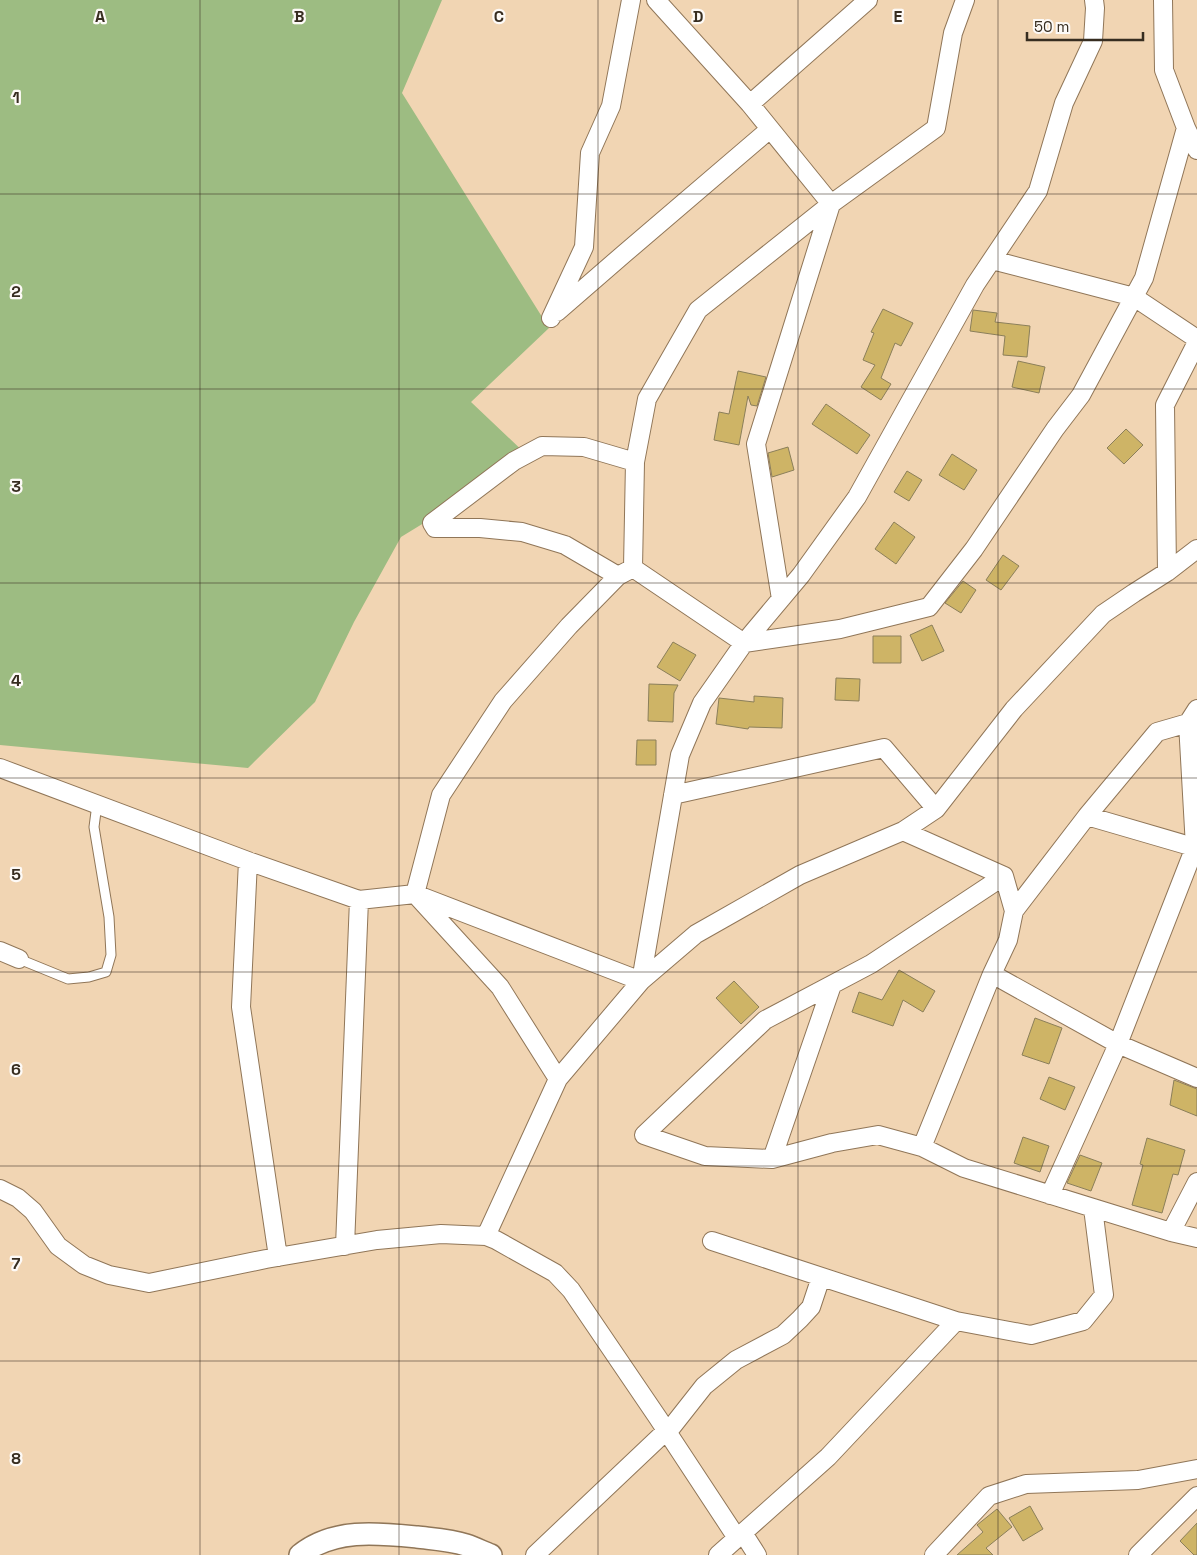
<svg xmlns="http://www.w3.org/2000/svg" width="1197" height="1555" font-family="'Space Grotesk',sans-serif">
<style>
.green{fill:#9dbc82}
.building{fill:#ceb466;stroke:#8b7f5a}
.lines{fill:none;stroke-linecap:round;stroke-linejoin:round}
.service-casing{stroke:#907658;stroke-width:11}
.minor-casing{stroke:#907658;stroke-width:20}
.tertiary-casing{stroke:#907658;stroke-width:24}
.service{stroke:#fff;stroke-width:9}
.minor{stroke:#fff;stroke-width:18}
.tertiary{stroke:#fff;stroke-width:21}
.grid{fill:none;stroke:#372d20;stroke-width:1;stroke-opacity:0.55}
.grid-label{font-size:16px;text-anchor:middle;font-weight:bold;fill:#372d20;stroke:#fdfaf7;stroke-width:4.5;stroke-linejoin:round;paint-order:stroke}
</style>
<rect width="100%" height="100%" fill="#f1d5b3"/>
<!-- green -->
<path class="green" d="M 0,0 L 442,0 L 402,93 L 549,328 L 471,402 L 530,458 L 401,537 L 354,622 L 315,702 L 248,768 L 0,745 Z"/>
<!-- building -->
<path class="building" d="M 883,309 L 913,323 L 901,346 L 895,343 L 881,378 L 891,384 L 881,400 L 861,387 L 875,365 L 863,360 L 874,333 L 871,332 Z
M 973,310 L 997,313 L 995,322 L 1030,326 L 1027,357 L 1003,355 L 1005,336 L 970,331 Z
M 1018,361 L 1045,367 L 1039,393 L 1012,387 Z
M 738,371 L 766,377 L 757,406 L 751,405 L 748,396 L 739,445 L 714,440 L 719,412 L 729,414 Z
M 826,404 L 870,435 L 857,454 L 812,424 Z
M 1126,429 L 1143,445 L 1124,464 L 1107,448 Z
M 788,447 L 794,470 L 772,477 L 768,453 Z
M 952,454 L 977,470 L 964,490 L 939,475 Z
M 907,471 L 922,480 L 909,501 L 894,492 Z
M 894,522 L 915,537 L 896,564 L 875,549 Z
M 1003,555 L 1019,566 L 1001,590 L 986,580 Z
M 963,581 L 976,590 L 961,613 L 945,603 Z
M 932,625 L 944,651 L 922,661 L 910,635 Z
M 873,636 L 901,636 L 901,663 L 873,663 Z
M 673,642 L 696,655 L 680,681 L 657,667 Z
M 836,678 L 860,679 L 859,701 L 835,700 Z
M 649,684 L 678,685 L 674,693 L 673,722 L 648,721 Z
M 754,696 L 783,698 L 782,728 L 749,727 L 748,729 L 716,724 L 719,698 L 754,702 Z
M 637,740 L 656,740 L 656,765 L 636,765 Z
M 899,970 L 935,991 L 923,1012 L 903,1000 L 893,1026 L 852,1012 L 859,992 L 882,1000 Z
M 734,981 L 759,1007 L 741,1024 L 716,998 Z
M 1035,1018 L 1062,1028 L 1049,1064 L 1022,1055 Z
M 1049,1077 L 1075,1087 L 1065,1110 L 1040,1099 Z
M 1174,1080 L 1197,1089 L 1197,1116 L 1170,1105 Z
M 1023,1137 L 1049,1146 L 1040,1172 L 1014,1163 Z
M 1147,1138 L 1185,1150 L 1178,1175 L 1173,1174 L 1162,1213 L 1132,1205 L 1143,1165 L 1140,1164 Z
M 1080,1155 L 1102,1163 L 1091,1191 L 1067,1183 Z
M 1030,1506 L 1043,1529 L 1023,1541 L 1009,1518 Z
M 997,1509 L 1012,1527 L 986,1548 L 993,1555 L 957,1555 L 983,1532 L 977,1525 Z
M 1197,1523 L 1197,1555 L 1194,1555 L 1180,1541 Z"/>
<g class="lines">
<defs>
<path id="service" d="M 19,959 L 68,979 L 89,977 L 106,972 L 111,955 L 109,917 L 94,827 L 97,804"/>
<path id="minor" d="M 656,0 L 750,104 L 831,204
M 1163,0 L 1164,70 L 1186,128 L 1197,150
M 750,104 L 868,0
M 992,260 L 1134,297 L 1197,339
M 557,312 L 625,253 L 770,129
M 551,318 L 584,247 L 590,153 L 611,106 L 631,0
M 633,568 L 744,643 L 840,629 L 929,607 L 974,549 L 1055,429 L 1081,395 L 1144,278 L 1186,128
M 633,568 L 635,462 L 647,399 L 698,310 L 831,204 L 936,128 L 953,33 L 965,0
M 633,568 L 618,576 L 569,626 L 503,701 L 441,795 L 415,894 L 641,981
M 1167,572 L 1165,405 L 1197,342
M 618,576 L 565,545 L 522,532 L 480,528 L 435,528 L 432,523 L 514,461 L 542,446 L 584,447 L 635,462
M 781,599 L 756,444 L 831,204
M 1197,726 L 1188,723 L 1195,847 L 1118,1044 L 1197,1078
M 0,768 L 248,861 L 359,900 L 415,894 L 500,987 L 558,1079
M 673,795 L 884,748 L 936,809
M 1087,816 L 1197,848
M 903,831 L 1004,876 L 1014,911 L 1008,940 L 992,974 L 922,1147
M 248,861 L 241,1007 L 278,1257
M 1004,876 L 871,964 L 765,1020 L 644,1135 L 705,1156 L 772,1159 L 832,1143 L 878,1135 L 922,1147 L 964,1168 L 1171,1232 L 1197,1238
M 1014,911 L 1087,816 L 1157,732 L 1188,723 L 1197,709
M 0,951 L 19,959
M 992,974 L 1118,1044 L 1050,1195
M 641,981 L 680,755 L 702,703 L 744,643 L 801,575 L 857,497 L 975,285 L 1038,191 L 1064,103 L 1093,41 L 1095,8 L 1094,0
M 772,1159 L 832,985
M 0,1189 L 18,1198 L 33,1211 L 58,1246 L 84,1265 L 109,1275 L 149,1283 L 266,1259 L 377,1240 L 441,1234 L 486,1236 L 496,1240 L 555,1273 L 571,1290 L 658,1418 L 737,1538
M 1171,1232 L 1197,1182
M 486,1236 L 558,1079 L 641,981 L 696,934 L 800,875 L 903,831 L 936,809 L 1014,709 L 1103,614 L 1134,593 L 1167,572 L 1197,549
M 712,1241 L 956,1321 L 1031,1335 L 1083,1321 L 1104,1295 L 1093,1208
M 345,1246 L 359,900
M 667,1433 L 704,1386 L 736,1360 L 783,1335 L 800,1319 L 811,1307 L 821,1277
M 743,1533 L 757,1555
M 535,1555 L 666,1431
M 718,1555 L 828,1457 L 956,1321
M 934,1555 L 989,1496 L 1026,1484 L 1138,1480 L 1197,1469
M 1138,1555 L 1197,1496"/>
<path id="tertiary" d="M 300,1555 C 333,1528 378,1533 417,1537 C 433,1539 451,1540 466,1545 C 475,1548 483,1552 491,1555"/>
</defs>
<!-- service casing -->
<use href="#service" class="service-casing"/>
<!-- minor casing -->
<use href="#minor" class="minor-casing"/>
<!-- tertiary casing -->
<use href="#tertiary" class="tertiary-casing"/>
<!-- service -->
<use href="#service" class="service"/>
<!-- minor -->
<use href="#minor" class="minor"/>
<!-- tertiary -->
<use href="#tertiary" class="tertiary"/>
</g>
<!-- grid -->
<path class="grid" d="M 200,0 L 200,1555M 399,0 L 399,1555M 598,0 L 598,1555M 798,0 L 798,1555M 998,0 L 998,1555M 0,194 L 1197,194M 0,389 L 1197,389M 0,583 L 1197,583M 0,778 L 1197,778M 0,972 L 1197,972M 0,1166 L 1197,1166M 0,1361 L 1197,1361"/>
<g class="grid-label">
<text x="100" y="22">A</text>
<text x="299" y="22">B</text>
<text x="499" y="22">C</text>
<text x="698" y="22">D</text>
<text x="898" y="22">E</text>
<text x="16" y="103">1</text>
<text x="16" y="297">2</text>
<text x="16" y="492">3</text>
<text x="16" y="686">4</text>
<text x="16" y="880">5</text>
<text x="16" y="1075">6</text>
<text x="16" y="1269">7</text>
<text x="16" y="1464">8</text>
</g>
<!-- scale -->
<path d="M1027 32v8h116v-8" fill="none" stroke="#372d20" stroke-width="2.5"/>
<text x="1034" y="32" font-size="15" fill="#372d20" stroke="#fdfaf7" stroke-width="4" paint-order="stroke">50 m</text>
</svg>
